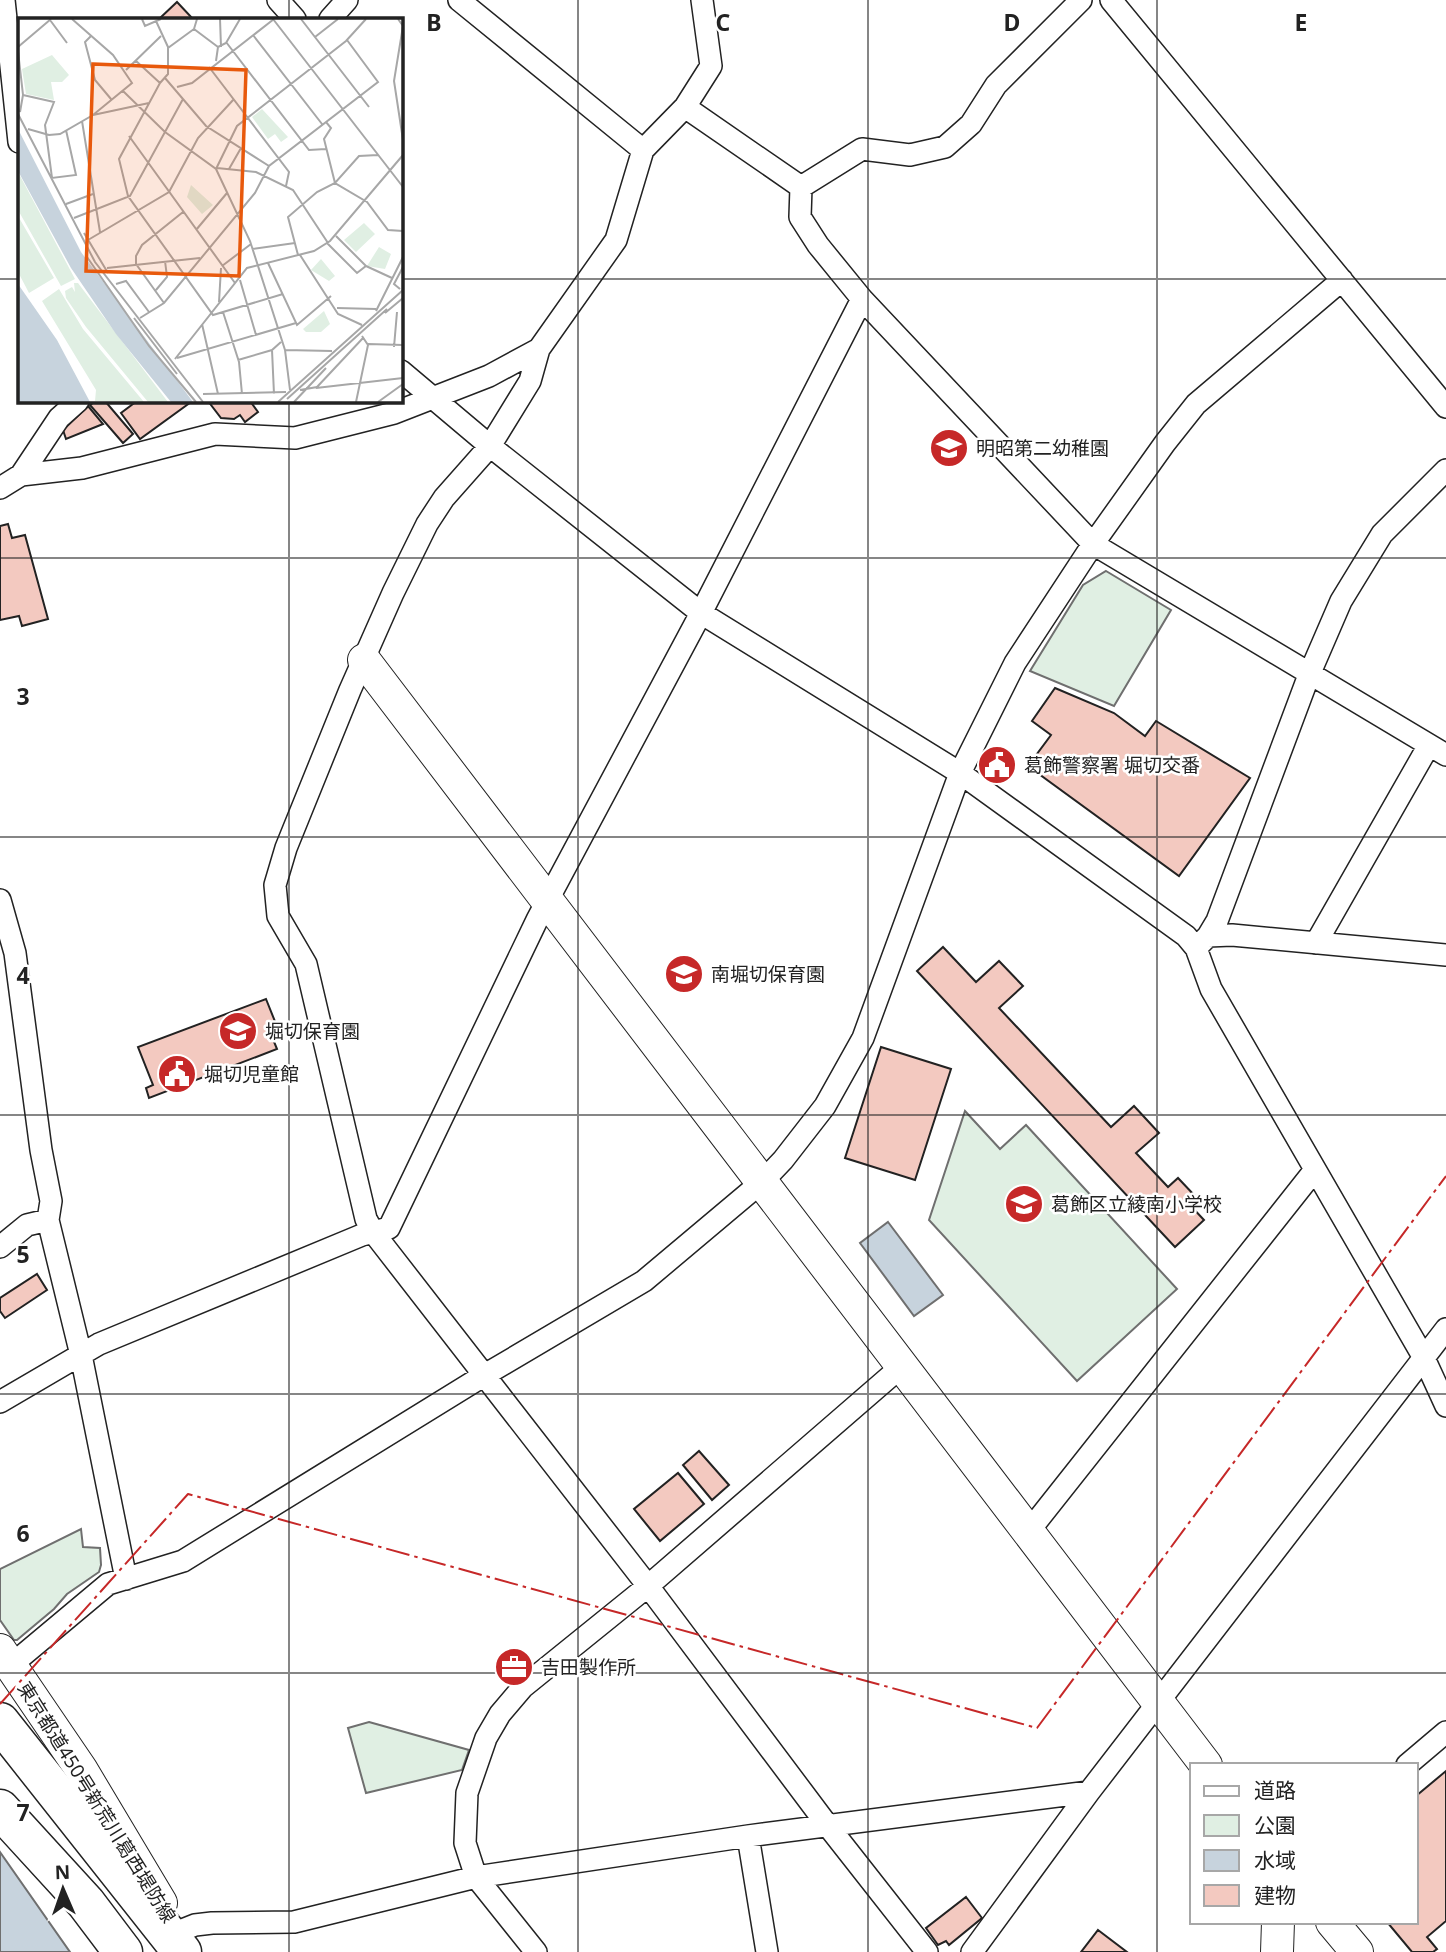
<svg xmlns="http://www.w3.org/2000/svg" width="1446" height="1952" font-family="'Noto Sans','Noto Sans JP',sans-serif">
<style>
.green{fill:#e0efe3;stroke:#6f6f6f;stroke-width:2}
.water{fill:#c7d3dd;stroke:#6f6f6f;stroke-width:2}
.building{fill:#f3c9c0;stroke:#222;stroke-width:2}
.lines{fill:none;stroke-linecap:round;stroke-linejoin:round}
.street-casing{stroke:#222;stroke-width:24}
.secondary-casing{stroke:#222;stroke-width:34}
.highway-casing{stroke:#222;stroke-width:41}
.street{stroke:#fff;stroke-width:21}
.secondary{stroke:#fff;stroke-width:32}
.highway{stroke:#fff;stroke-width:38}
.power{stroke:#c62828;stroke-width:2;stroke-dasharray:24 5 3.5 5;stroke-linecap:butt}
.grid{fill:none;stroke:#222;stroke-width:2;stroke-opacity:0.55}
.labels{text-anchor:middle;dominant-baseline:central;stroke-width:5;stroke-linejoin:round;paint-order:stroke}
.poi-label{font-size:19px;fill:#222;stroke:#fff;text-anchor:start}
.street-label{font-size:19px;fill:#222;stroke:#fff}
.inset-road{fill:none;stroke:#a7a7a7;stroke-width:2}
.view{fill:#e8590c;fill-opacity:0.15;stroke:#e8590c;stroke-width:3.5}
.inset-edge{fill:none;stroke:#222;stroke-width:3.5}
.grid-label{font-size:23px;text-anchor:middle;font-weight:bold;fill:#222;stroke:#fff;stroke-width:5;stroke-linejoin:round;paint-order:stroke}
</style>
<rect width="100%" height="100%" fill="#fff"/>
<!-- green -->
<path class="green" d="M 1106,571 L 1171,610 L 1114,706 L 1030,671 L 1083,585 Z
M 965,1111 L 1000,1149 L 1026,1125 L 1177,1289 L 1077,1381 L 929,1220 Z
M 81,1529 L 83,1547 L 100,1548 L 101,1565 L 99,1572 L 67,1594 L 54,1609 L 17,1640 L 14,1640 L 0,1620 L 0,1569 Z
M 369,1722 L 469,1750 L 462,1770 L 366,1793 L 348,1728 Z"/>
<!-- water -->
<path class="water" d="M 888,1222 L 943,1295 L 914,1316 L 860,1243 Z
M 0,1852 L 70,1952 L 0,1952 Z"/>
<!-- building -->
<path class="building" d="M 177,2 L 193,19 L 159,19 Z
M 96,401 L 105,401 L 133,434 L 123,443 L 90,405 Z
M 137,401 L 191,401 L 191,402 L 140,439 L 121,413 Z
M 208,401 L 250,401 L 258,412 L 245,422 L 240,415 L 234,419 L 221,418 Z
M 88,406 L 103,424 L 66,439 L 63,430 Z
M 8,524 L 12,538 L 25,535 L 48,619 L 22,626 L 19,616 L 0,620 L 0,526 Z
M 1055,688 L 1114,713 L 1145,736 L 1156,721 L 1250,778 L 1179,876 L 1028,766 L 1051,735 L 1032,721 Z
M 997,750 L 1011,760 L 997,779 L 984,769 Z
M 943,947 L 976,982 L 999,961 L 1023,986 L 999,1008 L 1111,1127 L 1134,1106 L 1159,1133 L 1136,1153 L 1168,1187 L 1178,1178 L 1196,1197 L 1189,1204 L 1204,1220 L 1175,1247 L 917,971 Z
M 266,999 L 278,1029 L 270,1032 L 277,1049 L 149,1098 L 146,1088 L 153,1085 L 138,1047 Z
M 881,1047 L 951,1069 L 915,1180 L 845,1158 Z
M 37,1274 L 47,1290 L 5,1318 L 0,1311 L 0,1298 Z
M 699,1451 L 729,1485 L 712,1500 L 683,1465 Z
M 678,1473 L 704,1504 L 660,1541 L 634,1509 Z
M 1446,1771 L 1446,1921 L 1427,1937 L 1437,1949 L 1433,1952 L 1412,1952 L 1387,1922 L 1416,1922 L 1416,1796 Z
M 966,1897 L 982,1918 L 949,1945 L 946,1941 L 938,1945 L 926,1928 Z
M 1098,1930 L 1127,1952 L 1081,1952 Z"/>
<g class="lines">
<defs>
<path id="street" d="M 4,0 L 19,142
M 278,0 L 295,19
M 459,0 L 643,150 L 616,240 L 539,349 L 530,381 L 490,446 L 444,498 L 427,524 L 393,593 L 350,690 L 286,848 L 275,885 L 278,916 L 306,964 L 366,1219 L 373,1232 L 648,1586 L 828,1826 L 927,1952
M 1111,0 L 1446,407
M 330,19 L 347,0
M 685,107 L 801,187 L 800,217 L 818,245 L 862,299 L 1093,544 L 1446,755
M 643,150 L 685,107 L 711,66 L 702,0
M 801,187 L 862,149 L 910,155 L 945,147 L 971,124 L 996,85 L 1081,0
M 401,371 L 490,446 L 701,613 L 960,773 L 1186,936 L 1196,948 L 1211,989 L 1424,1358 L 1446,1406
M 21,475 L 59,418 L 78,401
M 0,488 L 21,475 L 82,468 L 215,434 L 295,438 L 394,413 L 489,376 L 539,349
M 0,900 L 15,953 L 41,1150 L 51,1201 L 48,1220 L 81,1355 L 126,1579
M 1208,936 L 1232,935 L 1446,955
M 1316,943 L 1429,745
M 1196,948 L 1208,936 L 1217,921 L 1309,675 L 1341,601 L 1382,534 L 1446,470
M 0,1247 L 27,1225 L 48,1220
M 0,1402 L 99,1344 L 362,1235 L 389,1228 L 537,920 L 701,613 L 862,299
M 1029,1531 L 1314,1171
M 10,1666 L 108,1584 L 183,1561 L 483,1376 L 644,1281 L 763,1181 L 783,1160 L 825,1106 L 863,1038 L 960,773 L 1015,663 L 1093,544 L 1165,443 L 1196,404 L 1342,280
M 1407,1765 L 1446,1732
M 748,1836 L 767,1952
M 180,1931 L 195,1925 L 212,1923 L 294,1922 L 476,1877 L 748,1836 L 1089,1792
M 536,1952 L 476,1877 L 465,1843 L 467,1793 L 486,1738 L 500,1714 L 523,1687 L 648,1586 L 902,1366
M 972,1952 L 1089,1792 L 1446,1329"/>
<path id="secondary" d="M 364,660 L 1206,1765
M 0,1650 L 81,1769 L 161,1903
M 1332,1922 L 1357,1952
M 1277,1952 L 1278,1922"/>
<path id="highway" d="M 0,1722 L 182,1952
M 0,1809 L 86,1903 L 123,1952"/>
</defs>
<!-- street casing -->
<use href="#street" class="street-casing"/>
<!-- secondary casing -->
<use href="#secondary" class="secondary-casing"/>
<!-- highway casing -->
<use href="#highway" class="highway-casing"/>
<!-- street -->
<use href="#street" class="street"/>
<!-- secondary -->
<use href="#secondary" class="secondary"/>
<!-- highway -->
<use href="#highway" class="highway"/>
<!-- power -->
<path class="power" d="M 0,1704 L 188,1494 L 1037,1728 L 1446,1176"/>
</g>
<!-- grid -->
<path class="grid" d="M 289,0 L 289,19M 578,0 L 578,1952M 868,0 L 868,1952M 1157,0 L 1157,1952M 0,279 L 19,279M 401,279 L 1446,279M 289,401 L 289,1952M 0,558 L 1446,558M 0,837 L 1446,837M 0,1115 L 1446,1115M 0,1394 L 1446,1394M 0,1673 L 1446,1673"/>
<!-- icons -->
<defs>
<symbol id="school-disc" viewBox="-11 -11 22 22"><circle r="9.5" fill="#c62828" stroke="#fff"/><path d="M0-5L7-2L0 1L-7-2ZM-4 1L0 2.5L4 1V4Q0 6-4 4Z" fill="#fff"/></symbol>
<symbol id="civic-disc" viewBox="-11 -11 22 22"><circle r="9.5" fill="#c62828" stroke="#fff"/><path d="M-.6-6.5H3V-4.5H.6V-3L4-1V1h2V6H-6V1h2V-1L-.6-3ZM-1.2 2.5V6h2.4V2.5Z" fill="#fff"/></symbol>
<symbol id="office-disc" viewBox="-11 -11 22 22"><circle r="9.5" fill="#c62828" stroke="#fff"/><path d="M-6-3h4V-5.5h4V-3h4V5H-6ZM-1-4.5V-3h2v-1.5ZM-6 0V1H6V0Z" fill="#fff"/></symbol>
</defs>
<g fill-rule="evenodd">
<use href="#school-disc" x="927" y="426" width="44" height="44"/>
<use href="#civic-disc" x="975" y="743" width="44" height="44"/>
<use href="#school-disc" x="662" y="952" width="44" height="44"/>
<use href="#school-disc" x="216" y="1009" width="44" height="44"/>
<use href="#civic-disc" x="155" y="1052" width="44" height="44"/>
<use href="#school-disc" x="1002" y="1182" width="44" height="44"/>
<use href="#office-disc" x="492" y="1645" width="44" height="44"/>
</g>
<g class="labels">
<!-- poi labels -->
<g class="poi-label">
<text x="976" y="448">明昭第二幼稚園</text>
<text x="1024" y="765">葛飾警察署 堀切交番</text>
<text x="711" y="974">南堀切保育園</text>
<text x="265" y="1031">堀切保育園</text>
<text x="204" y="1074">堀切児童館</text>
<text x="1051" y="1204">葛飾区立綾南小学校</text>
<text x="541" y="1667">吉田製作所</text>
</g>
<!-- street labels -->
<g class="street-label">
<text transform="translate(97 1802) rotate(58)">東京都道450号新荒川葛西堤防線</text>
</g>
</g>
<!-- overview -->
<g transform="translate(18 18)">
<rect width="385" height="385" fill="#fff"/>
<path d="M 34,37 L 51,57 L 44,64 L 33,64 L 36,82 L 8,76 L 4,51 ZM 244,91 L 270,119 L 263,124 L 257,116 L 250,121 L 234,99 ZM 0,154 L 57,261 L 43,268 L 0,192 ZM 173,167 L 195,187 L 184,196 L 169,179 ZM 0,198 L 36,260 L 11,275 L 0,254 ZM 346,205 L 357,216 L 338,234 L 326,222 ZM 361,229 L 373,236 L 367,251 L 349,248 ZM 303,241 L 317,258 L 311,263 L 293,252 ZM 56,265 L 60,265 L 150,384 L 130,384 L 68,309 L 48,280 L 47,273 L 54,269 L 57,274 ZM 41,271 L 65,311 L 126,384 L 77,383 L 78,372 L 24,283 ZM 306,293 L 312,306 L 303,314 L 288,314 L 285,311 Z" fill="#e0efe3"/>
<path d="M 0,111 L 63,234 L 175,384 L 153,384 L 98,316 L 53,250 L 0,153 ZM 0,266 L 39,322 L 72,384 L 0,384 Z" fill="#c7d3dd"/>
<path class="inset-road" d="M 124,1 L 127,8 L 143,1M 202,1 L 203,29M 255,1 L 385,169M 283,1 L 351,89M 380,1 L 385,8 L 376,63 L 385,122M 32,2 L 49,25M 138,3 L 150,29M 176,11 L 200,29M 235,17 L 304,106M 73,18 L 67,24 L 77,62 L 93,81M 297,19 L 320,1M 208,24 L 291,132 L 308,131M 0,29 L 33,1M 0,33 L 5,77 L 2,94M 117,42 L 142,65 L 101,141 L 110,178 L 195,297 L 265,276M 198,43 L 200,29 L 208,25 L 222,1M 191,49 L 271,154 L 268,168M 108,52 L 143,18M 147,60 L 188,108 L 251,148M 142,65 L 150,56 L 150,30 L 176,11 L 179,1M 159,69 L 174,65 L 256,1M 105,73 L 147,114 L 198,151 L 232,223 L 267,332 L 272,372M 5,77 L 36,84 L 27,107 L 34,160 L 58,157 L 48,112M 0,96 L 77,244 L 185,384M 75,97 L 131,85M 64,103 L 82,214M 308,104 L 313,110 L 306,121 L 317,165 L 349,184 L 370,212 L 385,213M 10,111 L 31,117 L 42,116 L 75,97 L 114,65 L 95,37 L 54,1M 111,118 L 217,265M 199,150 L 238,154 L 275,172 L 310,225M 198,151 L 219,108 L 328,23 L 348,1M 211,151 L 223,130M 48,186 L 75,176M 56,200 L 112,178 L 165,81M 178,212 L 209,175M 66,215 L 90,255M 318,218 L 348,248M 70,222 L 151,174 L 180,120 L 216,81M 309,225 L 339,255 L 348,248 L 374,260M 234,231 L 277,225M 280,237 L 270,199 L 299,174 L 317,165 L 341,138 L 360,137M 282,237 L 320,296 L 344,307M 69,239 L 131,328 L 178,384M 250,245 L 279,307 L 313,278M 204,248 L 233,226M 89,250 L 182,240M 222,262 L 238,317M 98,266 L 108,263 L 131,294M 382,271 L 376,266 L 385,249M 138,272 L 149,259 L 147,243M 201,284 L 203,250M 146,285 L 118,246 L 118,238 L 124,227 L 165,194M 319,290 L 358,291M 358,293 L 385,239M 205,294 L 221,344 L 224,376M 367,295 L 385,280M 116,300 L 159,356M 122,300 L 146,285 L 237,175 L 251,148 L 360,64 L 329,22M 184,306 L 200,376M 350,326 L 385,327M 376,329 L 379,294M 254,332 L 256,376M 267,332 L 314,333M 159,340 L 278,305M 157,341 L 229,250 L 296,233 L 312,223 L 385,137M 220,342 L 254,332 L 263,324M 298,370 L 385,360M 282,372 L 299,369 L 345,320M 185,376 L 268,374M 269,381 L 369,291M 260,384 L 385,272M 276,384 L 308,350M 338,384 L 350,327 L 344,318M 360,384 L 385,366"/>
<path class="view" d="M 75,46 L 228,52 L 221,258 L 68,253 Z"/>
<rect width="385" height="385" class="inset-edge"/>
</g>
<g class="grid-label">
<text x="434" y="31">B</text>
<text x="723" y="31">C</text>
<text x="1012" y="31">D</text>
<text x="1301" y="31">E</text>
<text x="23" y="705">3</text>
<text x="23" y="984">4</text>
<text x="23" y="1263">5</text>
<text x="23" y="1542">6</text>
<text x="23" y="1821">7</text>
</g>
<!-- legend -->
<rect x="1190" y="1763" width="228" height="161" fill="#ffffff" stroke="#a7a7a7" stroke-width="2"/>
<rect x="1204" y="1786" width="35" height="10" fill="#ffffff" stroke="#a7a7a7" stroke-width="2"/>
<text x="1254" y="1798" font-size="21" fill="#222222">道路</text>
<rect x="1204" y="1815" width="35" height="21" fill="#e0efe3" stroke="#a7a7a7" stroke-width="2"/>
<text x="1254" y="1833" font-size="21" fill="#222222">公園</text>
<rect x="1204" y="1850" width="35" height="21" fill="#c7d3dd" stroke="#a7a7a7" stroke-width="2"/>
<text x="1254" y="1868" font-size="21" fill="#222222">水域</text>
<rect x="1204" y="1885" width="35" height="21" fill="#f3c9c0" stroke="#a7a7a7" stroke-width="2"/>
<text x="1254" y="1903" font-size="21" fill="#222222">建物</text>
<!-- north arrow -->
<g transform="translate(63 1889) rotate(358)" stroke="#ffffff" stroke-width="5" paint-order="stroke">
<path d="M0-5L12 26L0 18L-12 26Z" fill="#222222"/>
<text y="-10" font-size="19" font-weight="bold" text-anchor="middle" fill="#222222">N</text>
</g>
</svg>
